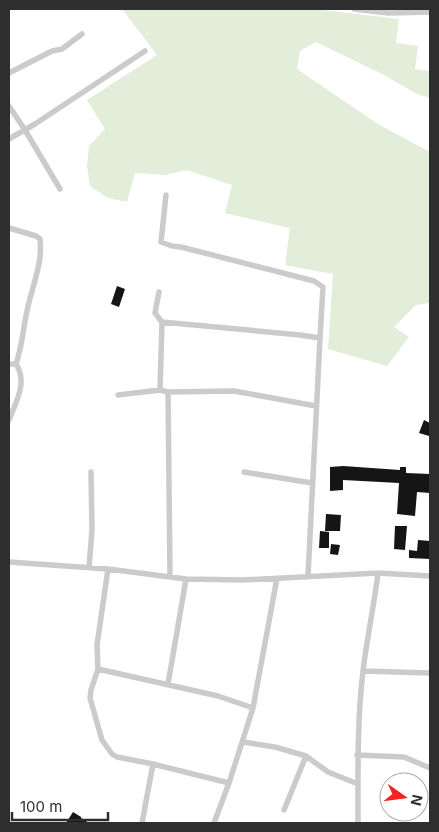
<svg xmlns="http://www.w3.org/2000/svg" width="439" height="832" font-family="Inter,sans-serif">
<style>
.green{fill:#e2edda}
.building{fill:#151515}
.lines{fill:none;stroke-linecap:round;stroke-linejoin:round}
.minor{stroke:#cbcbcb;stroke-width:5.5}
</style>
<rect width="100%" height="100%" fill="#fff"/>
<!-- green -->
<path class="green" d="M 122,9 L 315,9 L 399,19 L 396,43 L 418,46 L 415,69 L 430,71 L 430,98 L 417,94 L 384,75 L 316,42 L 300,51 L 297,69 L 378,124 L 430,152 L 430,303 L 416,305 L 394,327 L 409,337 L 387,366 L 328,349 L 333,274 L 285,265 L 290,228 L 225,213 L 232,185 L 187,170 L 165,175 L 135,173 L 127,202 L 108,198 L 90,186 L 87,166 L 89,146 L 105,129 L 87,100 L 157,55 Z"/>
<!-- building -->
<path class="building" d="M 117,286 L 125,289 L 119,307 L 111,304 Z
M 424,420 L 430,423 L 429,436 L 419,433 Z
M 343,466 L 400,470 L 400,467 L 406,467 L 406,473 L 430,474 L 430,493 L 417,492 L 415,516 L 397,514 L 399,483 L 343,480 L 343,490 L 330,491 L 330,467 Z
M 326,514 L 341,515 L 340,531 L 325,531 Z
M 395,526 L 407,526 L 405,550 L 394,549 Z
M 320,531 L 329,532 L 329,548 L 319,548 Z
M 418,540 L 430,541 L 430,559 L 409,558 L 409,550 L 417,551 Z
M 331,544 L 340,545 L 338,555 L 330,554 Z
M 73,812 L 81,817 L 81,818 L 89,823 L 66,823 Z"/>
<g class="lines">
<!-- minor -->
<path class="minor" d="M 354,9 L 388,13 L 430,12
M 9,73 L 52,51 L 62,49 L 82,34
M 9,106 L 25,130 L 60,189
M 9,139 L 35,124 L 145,51
M 166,195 L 161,242 L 172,246 L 181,247 L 314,281 L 323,287 L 320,338
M 9,228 L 36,236 L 40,239 C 43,264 32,286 27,311 C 23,329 22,347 16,364 C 28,382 16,402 9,420
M 159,292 L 155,313 L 162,322 L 160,390
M 162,322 L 300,335 L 320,338 L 308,576
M 9,364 L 16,364
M 168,392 L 170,576
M 118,395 L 160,390 L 168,392 L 234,391 L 316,406
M 244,472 L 312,483
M 9,562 L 108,569 L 186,579 L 242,580 L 378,573 L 430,576
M 89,568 L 92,530 L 91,472
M 108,569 L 97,645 L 98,669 L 218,696 L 253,708
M 98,669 L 91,690 L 90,698 L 102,740 L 112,754 L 117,757 L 153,764 L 229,783
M 363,671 L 430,673
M 168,684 L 186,579
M 243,742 L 275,747 L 306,756 L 328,772 L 358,784
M 357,755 L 404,757 L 430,768
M 284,810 L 306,756
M 142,823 L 153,764
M 214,823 L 229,783 L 253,708 L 277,578
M 358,823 C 358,772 357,721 363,671 C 367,638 374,606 378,573"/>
</g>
<!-- border -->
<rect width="439" height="832" fill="none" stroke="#2e2e2e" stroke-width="20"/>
<!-- north arrow -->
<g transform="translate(404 797) rotate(104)"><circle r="24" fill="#ffffff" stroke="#ababab"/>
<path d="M0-4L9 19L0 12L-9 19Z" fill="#f5221f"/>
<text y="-8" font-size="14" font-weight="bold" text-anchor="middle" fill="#2e2e2e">N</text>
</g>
<!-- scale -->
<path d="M12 812v8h96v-8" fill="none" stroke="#2e2e2e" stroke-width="2.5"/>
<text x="20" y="812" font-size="15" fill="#2e2e2e" stroke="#ffffff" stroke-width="4" paint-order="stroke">100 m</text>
</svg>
